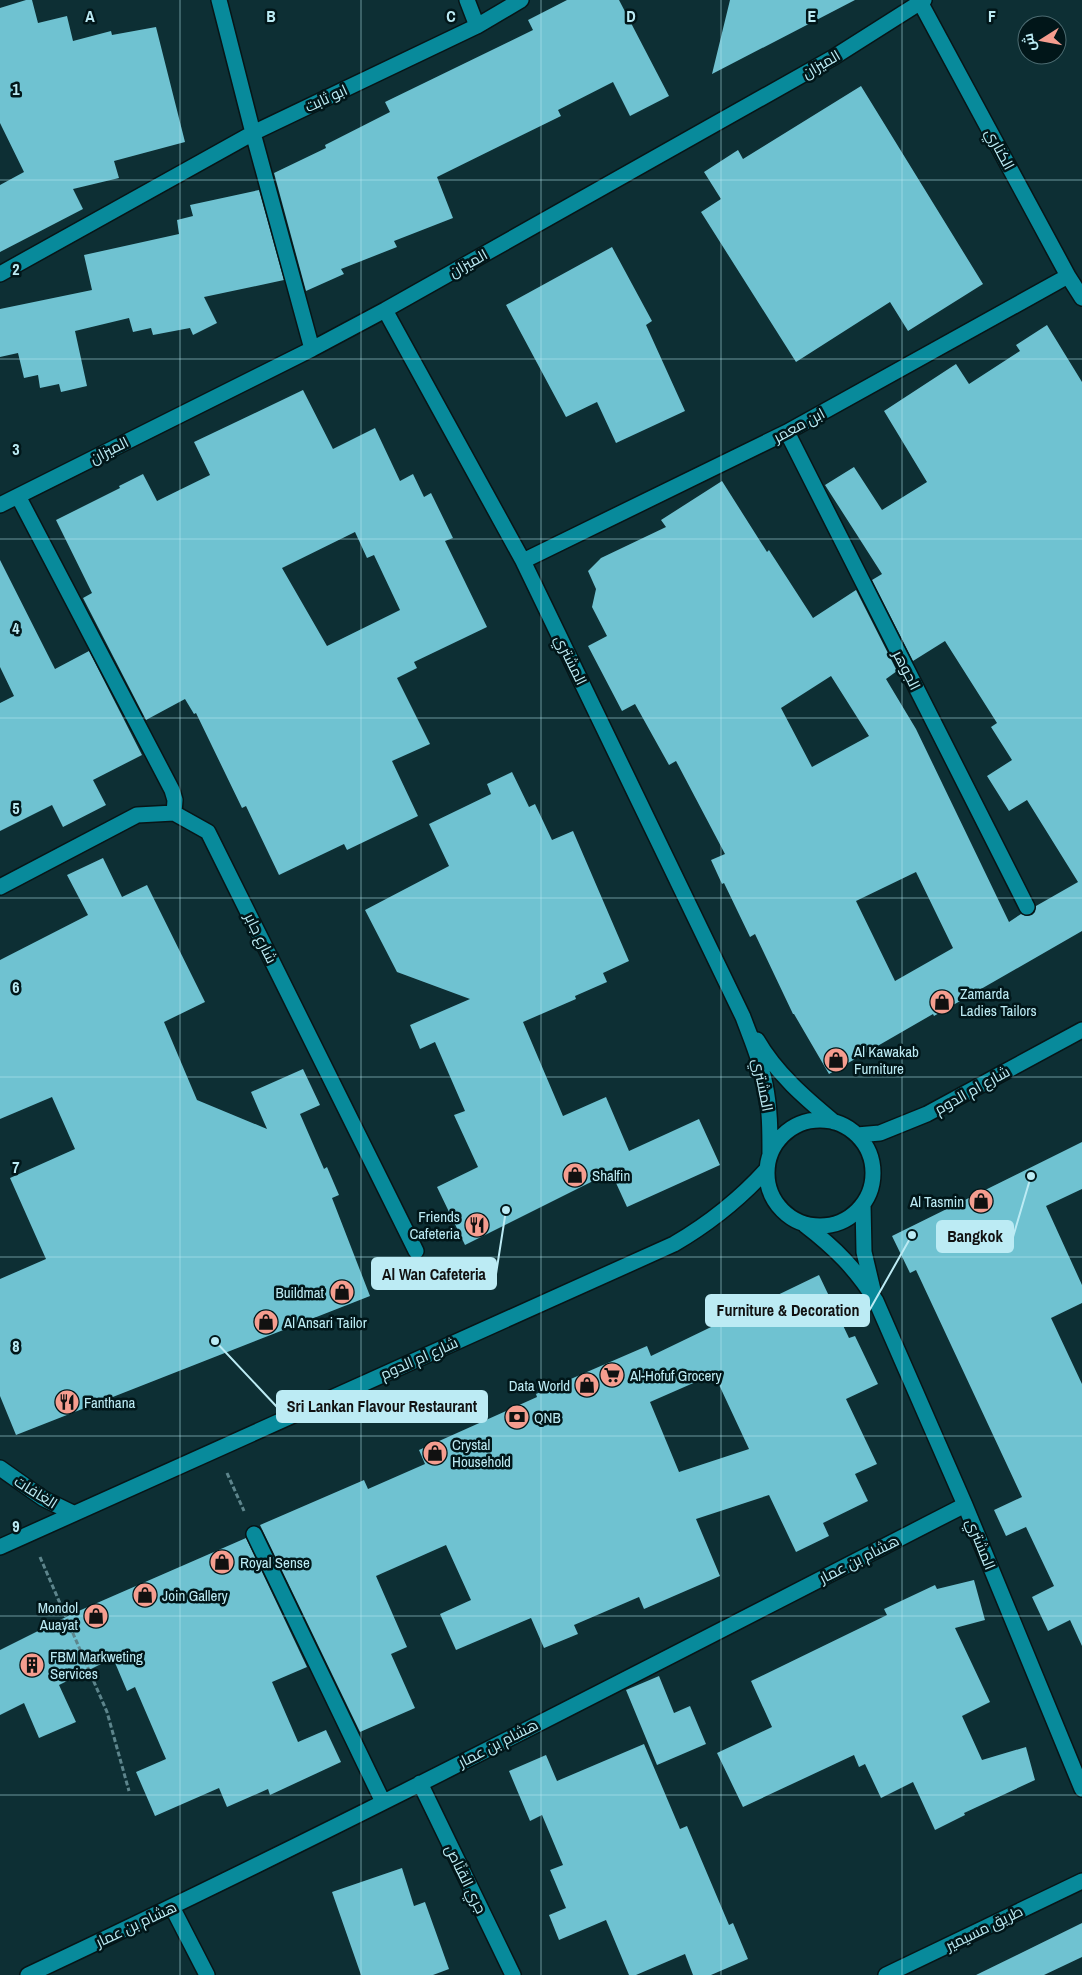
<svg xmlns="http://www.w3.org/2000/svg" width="1082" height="1975" font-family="'Archivo Narrow',Cairo,sans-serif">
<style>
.building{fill:#6fc2d1;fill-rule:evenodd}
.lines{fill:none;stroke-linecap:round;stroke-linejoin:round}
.minor-casing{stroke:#071517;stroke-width:18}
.path{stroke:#5d858c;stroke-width:3;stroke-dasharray:5 2.5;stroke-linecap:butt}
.minor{stroke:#088a9b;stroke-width:15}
.grid{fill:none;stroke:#bcebf4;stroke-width:1;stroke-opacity:0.55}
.labels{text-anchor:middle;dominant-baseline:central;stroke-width:5;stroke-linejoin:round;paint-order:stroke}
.street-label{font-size:15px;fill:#bcebf4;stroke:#011619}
.poi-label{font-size:15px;fill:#bcebf4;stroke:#011619;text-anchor:start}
.grid-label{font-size:16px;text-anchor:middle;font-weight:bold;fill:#bcebf4;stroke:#011619;stroke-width:5;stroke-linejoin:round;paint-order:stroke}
.leader{fill:none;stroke:#bcebf4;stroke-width:2}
.callout-dot{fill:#bcebf4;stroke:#011619;stroke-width:2}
.callout{fill:#bcebf4;stroke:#bcebf4;stroke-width:2}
.callout-label{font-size:16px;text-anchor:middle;font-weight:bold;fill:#111}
</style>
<rect width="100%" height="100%" fill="#0d2f34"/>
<!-- building -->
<path class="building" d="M 26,0 L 32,0 L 38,23 L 67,16 L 73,41 L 111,31 L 112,35 L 156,27 L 185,142 L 114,161 L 119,178 L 73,189 L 83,209 L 0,252 L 0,185 L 24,172 L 0,123 L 0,8 Z
M 567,0 L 619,0 L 669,96 L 630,116 L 613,82 L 558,110 L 561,116 L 437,177 L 453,218 L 394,241 L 397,247 L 341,269 L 344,274 L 306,291 L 274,173 L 326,148 L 325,145 L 390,112 L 385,102 L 533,30 L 528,20 Z
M 730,0 L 855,0 L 712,74 Z
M 861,86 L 983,284 L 908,331 L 890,302 L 796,362 L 701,212 L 721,199 L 704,172 L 738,150 L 743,159 Z
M 259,190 L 284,280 L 204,297 L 217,323 L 193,335 L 190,328 L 153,335 L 151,328 L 133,332 L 129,318 L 75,331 L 87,386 L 61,392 L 59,384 L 40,388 L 38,375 L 24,378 L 18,353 L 0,357 L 0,309 L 92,290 L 84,255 L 179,234 L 177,220 L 193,216 L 190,205 Z
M 612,247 L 652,321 L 646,325 L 685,411 L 616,443 L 597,402 L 566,417 L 506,305 Z
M 1047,325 L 1082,382 L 1082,931 L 934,1016 L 933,1014 L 829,1074 L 794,1014 L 793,1014 L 755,934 L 750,937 L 724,883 L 722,884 L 711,860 L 725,854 L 676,761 L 669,765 L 635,704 L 622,711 L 588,646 L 607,636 L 592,607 L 596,589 L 588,571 L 601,558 L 666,527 L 661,520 L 722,481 L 767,552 L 769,550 L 813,618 L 856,590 L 897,671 L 886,679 L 916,729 L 1009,922 L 1021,914 L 1026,916 L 1032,915 L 1035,912 L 1036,906 L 1078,882 L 1027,800 L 1009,811 L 987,776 L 1012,760 L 991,727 L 997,723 L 945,641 L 913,661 L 872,580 L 882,574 L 825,485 L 854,467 L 882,510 L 927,482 L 884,411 L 956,364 L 969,384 L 1020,351 L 1016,345 ZM 831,676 L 869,736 L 812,767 L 781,708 ZM 916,872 L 953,948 L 895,981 L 856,901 Z
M 303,390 L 333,449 L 375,428 L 400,481 L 413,474 L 424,497 L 431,493 L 453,538 L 445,541 L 487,627 L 414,662 L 417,668 L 397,678 L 430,744 L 392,761 L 418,816 L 347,850 L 344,844 L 279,875 L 246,806 L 242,808 L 196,713 L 194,714 L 185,699 L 146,720 L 83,598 L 92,593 L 56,520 L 120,488 L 119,486 L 143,474 L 157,501 L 210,475 L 194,442 ZM 355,532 L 367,558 L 374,555 L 400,610 L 327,646 L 282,568 Z
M 0,560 L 55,669 L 89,651 L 142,755 L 93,780 L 106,805 L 63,827 L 52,805 L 0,831 L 0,703 L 14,696 L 0,667 Z
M 512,772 L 529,807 L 535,804 L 552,840 L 573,831 L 629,961 L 603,973 L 607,982 L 575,996 L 576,999 L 523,1022 L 563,1116 L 606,1097 L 629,1151 L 699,1119 L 720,1165 L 627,1207 L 611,1172 L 465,1245 L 437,1187 L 478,1167 L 454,1115 L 465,1111 L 435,1042 L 420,1049 L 410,1025 L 470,999 L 397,972 L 365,910 L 449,866 L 429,824 L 491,794 L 487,784 Z
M 103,858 L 122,897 L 147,885 L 205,1002 L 164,1022 L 197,1100 L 267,1129 L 251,1092 L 303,1069 L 320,1105 L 300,1114 L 324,1169 L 327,1167 L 339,1195 L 332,1198 L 370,1296 L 16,1435 L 0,1396 L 0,1279 L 46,1259 L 10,1178 L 75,1149 L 52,1097 L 0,1119 L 0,960 L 88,915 L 67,875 Z
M 1082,1142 L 1082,1189 L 1046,1206 L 1082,1285 L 1082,1303 L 1051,1318 L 1082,1384 L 1082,1646 L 1070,1620 L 1048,1631 L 1032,1597 L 1054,1586 L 1026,1527 L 1006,1536 L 994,1510 L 1022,1497 L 916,1270 L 910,1273 L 892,1236 Z
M 819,1275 L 849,1338 L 855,1336 L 878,1384 L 846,1399 L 877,1464 L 855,1474 L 868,1501 L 823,1523 L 829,1536 L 796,1552 L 769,1495 L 696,1519 L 720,1576 L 644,1609 L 639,1597 L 574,1625 L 578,1634 L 544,1648 L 531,1618 L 456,1650 L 440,1614 L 471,1600 L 446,1545 L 376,1576 L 407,1647 L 391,1654 L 415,1708 L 360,1732 L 260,1525 L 364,1480 L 368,1489 L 425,1464 L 419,1450 L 537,1397 L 536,1394 L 647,1346 L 651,1356 ZM 714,1374 L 749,1449 L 679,1472 L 650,1402 Z
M 246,1538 L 307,1667 L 272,1682 L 298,1742 L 326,1730 L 341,1762 L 270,1795 L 268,1789 L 227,1807 L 219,1788 L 155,1816 L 136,1772 L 166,1759 L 135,1687 L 127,1691 L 113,1658 L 59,1685 L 76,1722 L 39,1738 L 24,1703 L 0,1715 L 0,1650 L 74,1613 Z
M 974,1580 L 985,1620 L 955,1628 L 990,1702 L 962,1716 L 982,1760 L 1026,1747 L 1035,1780 L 964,1813 L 965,1815 L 935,1830 L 913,1782 L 881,1798 L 865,1764 L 859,1767 L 854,1755 L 743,1807 L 717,1753 L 772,1727 L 751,1681 L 887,1615 L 884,1609 L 935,1585 L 937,1589 Z
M 659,1676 L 674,1713 L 690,1706 L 706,1744 L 657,1765 L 626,1690 Z
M 644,1744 L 680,1829 L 687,1826 L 729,1925 L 733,1923 L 748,1959 L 711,1975 L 693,1975 L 685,1954 L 636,1975 L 629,1975 L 606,1920 L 559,1940 L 549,1915 L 566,1908 L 550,1870 L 563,1865 L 542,1815 L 530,1821 L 509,1771 L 546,1755 L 557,1781 Z
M 402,1868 L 414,1906 L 425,1902 L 449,1969 L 433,1975 L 361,1975 L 332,1892 Z
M 1082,1923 L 1082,1957 L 1044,1975 L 976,1975 Z"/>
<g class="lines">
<defs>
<path id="minor" d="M 219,0 L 253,133 L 312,349
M 467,0 L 477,26
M 919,0 L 1068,276 L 1082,298
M 0,274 L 253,133 L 477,26 L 521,0
M 385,310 L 523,561 L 743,1017 C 751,1039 761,1061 765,1084 C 770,1108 770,1131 770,1155
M 787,432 L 1027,907
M 18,496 L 172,790 L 175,800 L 174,813
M 0,505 L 312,349 L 385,310 L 834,57 L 924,0
M 523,561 L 787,432 L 1068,276
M 0,887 L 137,815 L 174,813 L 208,832 L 416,1251
M 757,1040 C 776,1073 805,1098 834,1122
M767 1173a53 53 0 1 1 106 0a53 53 0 1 1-106 0Z
M 857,1135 L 880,1133 L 927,1114 L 1082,1030
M 863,1204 L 864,1252 L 873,1290
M 805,1225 C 835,1248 856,1269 876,1301 L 965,1505 L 1082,1789
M 0,1468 L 44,1499 L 73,1513
M 254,1534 L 383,1802
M 0,1547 L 674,1244 C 710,1223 739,1200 767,1169
M 420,1783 L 513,1975
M 172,1907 L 207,1975
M 28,1975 C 344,1827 654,1664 965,1505
M 886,1975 L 1082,1881"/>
</defs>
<!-- minor casing -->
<use href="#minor" class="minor-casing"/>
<!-- path -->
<path class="path" d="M 227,1473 L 244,1511
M 40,1557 L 107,1712 L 129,1791"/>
<!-- minor -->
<use href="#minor" class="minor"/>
</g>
<!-- grid -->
<path class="grid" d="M 180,0 L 180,1975M 361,0 L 361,1975M 541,0 L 541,1975M 721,0 L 721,1975M 902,0 L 902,1975M 0,180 L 1082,180M 0,359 L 1082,359M 0,539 L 1082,539M 0,718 L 1082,718M 0,898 L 1082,898M 0,1077 L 1082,1077M 0,1257 L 1082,1257M 0,1436 L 1082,1436M 0,1616 L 1082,1616M 0,1795 L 1082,1795"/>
<!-- icons -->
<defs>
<symbol id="shop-disc" viewBox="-11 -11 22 22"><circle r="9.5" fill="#f59d8f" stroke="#011619"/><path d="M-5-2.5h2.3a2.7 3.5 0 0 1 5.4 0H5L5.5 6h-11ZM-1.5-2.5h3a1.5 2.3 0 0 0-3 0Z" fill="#111"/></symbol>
<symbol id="restaurant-disc" viewBox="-11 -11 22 22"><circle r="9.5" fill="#f59d8f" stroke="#011619"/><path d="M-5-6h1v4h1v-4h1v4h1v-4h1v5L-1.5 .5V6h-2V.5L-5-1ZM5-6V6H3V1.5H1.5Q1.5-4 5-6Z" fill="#111"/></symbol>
<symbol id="supermarket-disc" viewBox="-11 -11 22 22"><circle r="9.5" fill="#f59d8f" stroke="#011619"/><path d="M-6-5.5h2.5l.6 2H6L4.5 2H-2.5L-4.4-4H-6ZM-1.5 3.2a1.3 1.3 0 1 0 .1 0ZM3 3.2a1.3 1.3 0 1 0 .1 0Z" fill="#111"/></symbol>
<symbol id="bank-disc" viewBox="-11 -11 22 22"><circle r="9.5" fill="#f59d8f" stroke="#011619"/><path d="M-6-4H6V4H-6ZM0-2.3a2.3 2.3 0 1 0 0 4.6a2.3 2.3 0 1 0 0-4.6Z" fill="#111"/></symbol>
<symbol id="building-disc" viewBox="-11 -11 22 22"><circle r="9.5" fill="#f59d8f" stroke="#011619"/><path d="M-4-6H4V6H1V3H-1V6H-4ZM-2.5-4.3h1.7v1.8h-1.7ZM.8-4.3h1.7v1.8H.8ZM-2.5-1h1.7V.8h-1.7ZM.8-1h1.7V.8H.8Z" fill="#111"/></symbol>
</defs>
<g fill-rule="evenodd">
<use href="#shop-disc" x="928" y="988" width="28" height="28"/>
<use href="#shop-disc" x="822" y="1046" width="28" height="28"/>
<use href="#shop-disc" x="561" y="1161" width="28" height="28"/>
<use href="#shop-disc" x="967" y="1187" width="28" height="28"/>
<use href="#restaurant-disc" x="463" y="1211" width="28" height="28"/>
<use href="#shop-disc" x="328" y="1278" width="28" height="28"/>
<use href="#shop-disc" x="252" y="1308" width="28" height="28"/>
<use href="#supermarket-disc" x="598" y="1361" width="28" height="28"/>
<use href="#shop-disc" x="573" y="1371" width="28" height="28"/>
<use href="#restaurant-disc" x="53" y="1388" width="28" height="28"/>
<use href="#bank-disc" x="503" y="1403" width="28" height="28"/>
<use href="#shop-disc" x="421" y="1439" width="28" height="28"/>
<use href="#shop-disc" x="208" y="1548" width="28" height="28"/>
<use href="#shop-disc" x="131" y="1581" width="28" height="28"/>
<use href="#shop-disc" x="82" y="1602" width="28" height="28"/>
<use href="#building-disc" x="18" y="1651" width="28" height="28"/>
</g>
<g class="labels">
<!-- street labels -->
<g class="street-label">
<text transform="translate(821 64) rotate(-30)">الميزان</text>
<text transform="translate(326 98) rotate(-25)">ابو ثابت</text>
<text transform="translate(1000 149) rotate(62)">الكناري</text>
<text transform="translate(468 263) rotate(-29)">الميزان</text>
<text transform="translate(799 425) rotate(-28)">ابن معمر</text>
<text transform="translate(109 450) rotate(-27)">الميزان</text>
<text transform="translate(571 660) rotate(64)">المشتري</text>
<text transform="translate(907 670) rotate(63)">الجوهر</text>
<text transform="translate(261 938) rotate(64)">شارع جابر</text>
<text transform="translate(763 1085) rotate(79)">المشتري</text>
<text transform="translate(972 1090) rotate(-29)">شارع ام الدوم</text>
<text transform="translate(419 1358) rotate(-24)">شارع ام الدوم</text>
<text transform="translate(36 1492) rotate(32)">الغافات</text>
<text transform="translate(981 1544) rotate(68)">المشتري</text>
<text transform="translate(859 1559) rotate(-27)">هشام بن عمار</text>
<text transform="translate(498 1743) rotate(-27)">هشام بن عمار</text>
<text transform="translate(466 1879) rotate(64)">جري القنّاص</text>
<text transform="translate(136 1924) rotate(-25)">هشام بن عمار</text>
<text transform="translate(984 1928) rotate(-26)">طريق مسيمير</text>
</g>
<!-- poi labels -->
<g class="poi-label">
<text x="960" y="993">Zamarda<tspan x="960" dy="17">Ladies Tailors</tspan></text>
<text x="854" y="1051">Al Kawakab<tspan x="854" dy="17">Furniture</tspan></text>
<text x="592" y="1175">Shalfin</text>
<text x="964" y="1201" text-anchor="end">Al Tasmin</text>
<text x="460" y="1216" text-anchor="end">Friends<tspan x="460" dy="17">Cafeteria</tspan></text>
<text x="324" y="1292" text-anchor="end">Buildmat</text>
<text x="284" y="1322">Al Ansari Tailor</text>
<text x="630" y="1375">Al-Hofuf Grocery</text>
<text x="570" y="1385" text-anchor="end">Data World</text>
<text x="84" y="1402">Fanthana</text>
<text x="534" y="1417">QNB</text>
<text x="452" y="1444">Crystal<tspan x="452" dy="17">Household</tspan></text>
<text x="240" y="1562">Royal Sense</text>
<text x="162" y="1595">Join Gallery</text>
<text x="78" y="1607" text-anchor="end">Mondol<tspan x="78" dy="17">Auayat</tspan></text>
<text x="50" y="1656">FBM Markweting<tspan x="50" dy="17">Services</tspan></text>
</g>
</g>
<g class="grid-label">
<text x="90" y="22">A</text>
<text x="271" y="22">B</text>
<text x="451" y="22">C</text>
<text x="631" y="22">D</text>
<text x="812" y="22">E</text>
<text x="992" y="22">F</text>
<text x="16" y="95">1</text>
<text x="16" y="275">2</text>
<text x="16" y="455">3</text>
<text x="16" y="634">4</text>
<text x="16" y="814">5</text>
<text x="16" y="993">6</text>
<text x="16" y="1173">7</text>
<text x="16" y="1352">8</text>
<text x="16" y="1532">9</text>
</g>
<!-- callouts -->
<path class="leader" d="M1031 1176L1013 1237M506 1210L496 1274M912 1235L869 1311M215 1341L277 1407"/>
<g class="callout-dot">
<circle cx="1031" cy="1176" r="5"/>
<circle cx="506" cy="1210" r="5"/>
<circle cx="912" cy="1235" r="5"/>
<circle cx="215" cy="1341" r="5"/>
</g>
<g class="callout">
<rect x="937" y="1221" width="76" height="31" rx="5"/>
<rect x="372" y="1258" width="124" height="31" rx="5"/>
<rect x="706" y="1295" width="163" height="31" rx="5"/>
<rect x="277" y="1391" width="210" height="31" rx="5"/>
</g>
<g class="callout-label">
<text x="975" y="1242">Bangkok</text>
<text x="434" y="1280">Al Wan Cafeteria</text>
<text x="788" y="1316">Furniture &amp; Decoration</text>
<text x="382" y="1412">Sri Lankan Flavour Restaurant</text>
</g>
<!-- north arrow -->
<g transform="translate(1042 40) rotate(259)"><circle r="24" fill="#011619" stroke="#4c6b71"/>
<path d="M0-4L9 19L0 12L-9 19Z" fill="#f59d8f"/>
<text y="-8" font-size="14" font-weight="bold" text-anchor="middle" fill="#bcebf4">ش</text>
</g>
</svg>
